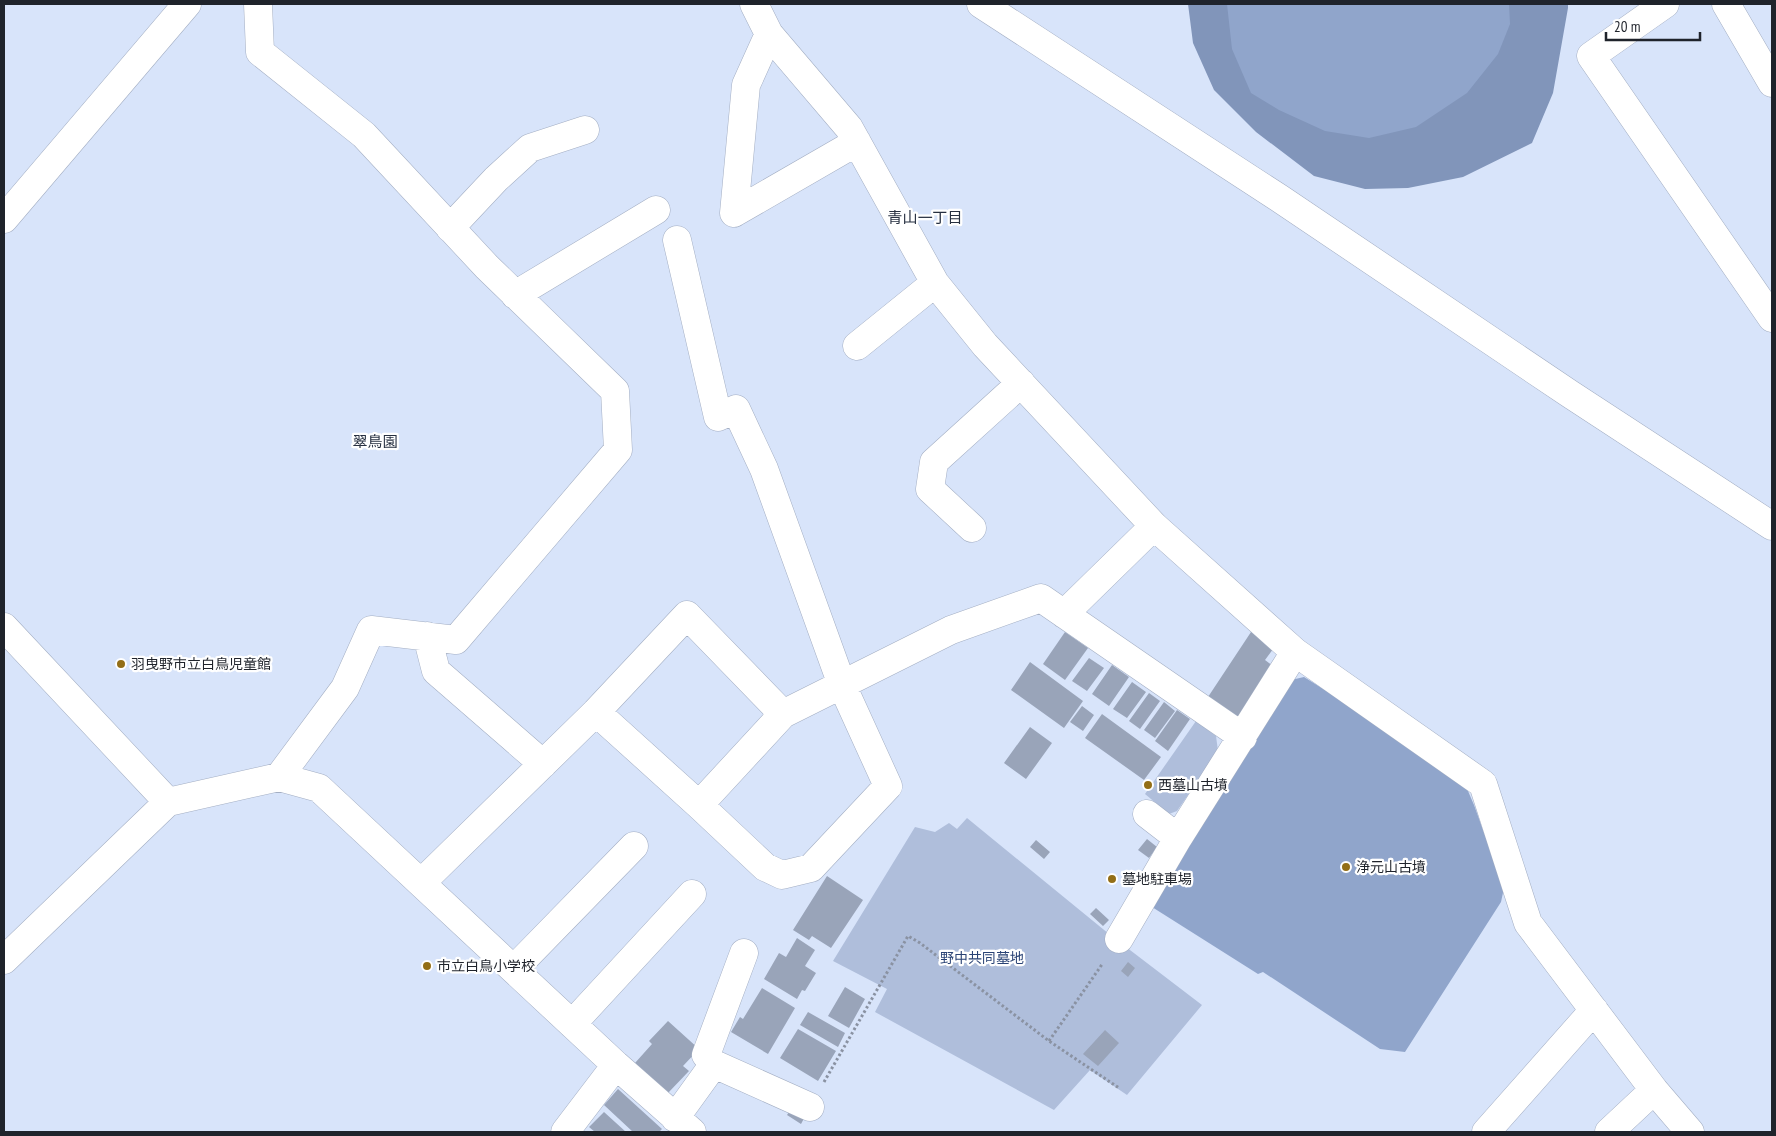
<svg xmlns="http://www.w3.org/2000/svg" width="1776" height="1136" font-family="'PT Sans Narrow','Noto Sans JP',sans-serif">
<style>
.green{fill:#afbedb}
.forest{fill:#90a5cb}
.water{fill:#8195ba}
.building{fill:#99a4b9}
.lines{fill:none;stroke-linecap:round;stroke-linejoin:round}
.minor-casing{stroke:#a3aec3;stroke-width:29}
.path{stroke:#8a92a2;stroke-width:3;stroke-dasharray:2.5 2.5;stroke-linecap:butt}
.minor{stroke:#fff;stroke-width:28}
.poi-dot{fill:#936e16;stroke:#fff;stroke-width:2}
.labels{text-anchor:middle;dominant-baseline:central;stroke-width:4.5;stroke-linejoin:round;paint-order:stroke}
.poi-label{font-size:14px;fill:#1f232b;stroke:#fff;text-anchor:start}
.park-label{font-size:14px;fill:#2a4375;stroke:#fff}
.neighbourhood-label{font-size:15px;fill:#273041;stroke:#fff}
</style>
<rect width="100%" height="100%" fill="#d8e4fa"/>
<!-- green -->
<path class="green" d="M 1196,721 L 1216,736 L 1218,751 L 1177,811 L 1169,814 L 1145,794 Z
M 967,818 L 1109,934 L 1202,1005 L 1127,1095 L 1090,1070 L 1054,1110 L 875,1012 L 887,989 L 833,961 L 915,827 L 935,832 L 949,823 L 957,829 Z"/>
<!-- forest -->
<path class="forest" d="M 1193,4 L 1529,4 L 1504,70 L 1392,155 L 1319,142 L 1257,100 L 1201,44 Z
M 1304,677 L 1370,718 L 1465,784 L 1474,805 L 1504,888 L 1501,902 L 1405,1052 L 1380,1049 L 1263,972 L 1258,974 L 1152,907 L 1152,901 L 1291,680 Z"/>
<!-- water -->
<path class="water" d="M 1188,4 L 1227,4 L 1232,49 L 1251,93 L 1279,110 L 1325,131 L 1369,138 L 1416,127 L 1467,93 L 1498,54 L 1510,24 L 1509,4 L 1568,4 L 1568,8 L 1553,93 L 1532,143 L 1463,177 L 1408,188 L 1365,189 L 1314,176 L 1256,132 L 1214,90 L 1193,43 Z"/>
<!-- building -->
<path class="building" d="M 1253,629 L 1276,645 L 1265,660 L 1273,666 L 1238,717 L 1208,697 Z
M 1065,632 L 1088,648 L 1065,680 L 1043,664 Z
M 1089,658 L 1104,668 L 1087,691 L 1072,681 Z
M 1030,662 L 1083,701 L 1064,728 L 1011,690 Z
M 1112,665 L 1129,677 L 1109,706 L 1092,694 Z
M 1132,682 L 1146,692 L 1127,718 L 1113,709 Z
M 1149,693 L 1160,701 L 1140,729 L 1129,721 Z
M 1164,702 L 1175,711 L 1155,738 L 1144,730 Z
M 1082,706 L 1094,715 L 1083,731 L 1070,722 Z
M 1177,710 L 1190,719 L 1168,751 L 1155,741 Z
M 1102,714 L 1161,757 L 1144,780 L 1085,738 Z
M 1030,727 L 1052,743 L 1026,779 L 1004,763 Z
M 1147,839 L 1157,847 L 1149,858 L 1138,850 Z
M 1036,840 L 1050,852 L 1044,859 L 1030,847 Z
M 827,876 L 863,900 L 831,948 L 812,936 L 809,940 L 793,930 Z
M 1096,908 L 1109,920 L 1103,926 L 1090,914 Z
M 797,938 L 815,950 L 805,966 L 816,973 L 805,991 L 802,990 L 797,999 L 764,979 L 779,953 L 786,957 Z
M 1128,962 L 1135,968 L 1128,977 L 1121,971 Z
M 845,987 L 865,999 L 849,1028 L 828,1016 Z
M 762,988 L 795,1008 L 768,1054 L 731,1032 L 740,1017 L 743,1019 Z
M 808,1012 L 845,1033 L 838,1047 L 800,1025 Z
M 668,1021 L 699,1049 L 683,1066 L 689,1071 L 668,1093 L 635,1063 L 652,1044 L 649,1041 Z
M 798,1029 L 836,1051 L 818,1081 L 780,1058 Z
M 1105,1030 L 1119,1043 L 1098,1066 L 1083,1054 Z
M 618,1089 L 662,1129 L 659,1132 L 633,1132 L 604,1105 Z
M 794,1104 L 808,1111 L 801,1124 L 787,1115 Z
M 604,1112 L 626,1132 L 595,1132 L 589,1127 Z"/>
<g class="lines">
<defs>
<path id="minor" d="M 258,4 L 260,52 L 364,135 L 487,267 L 615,391 L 618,450 L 456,640 L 371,630 L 345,688 L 279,777
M 754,4 L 769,34 L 849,128 L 935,283 L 985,345 L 1154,526 L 1295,652 L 1483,784 L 1528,923 L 1654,1090 L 1690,1132
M 981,4 L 1279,198 L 1570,394 L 1772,526
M 1665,4 L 1591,56 L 1772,318
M 1726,4 L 1772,83
M 734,213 L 746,85 L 769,34
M 734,213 L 857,142
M 4,219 L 187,4
M 450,228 L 496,179 L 530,148 L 585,130
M 515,295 L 656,210
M 857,346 L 935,283
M 972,528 L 930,489 L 934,462 L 1021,383
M 1064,614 L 1154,526
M 4,627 L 168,802
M 427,636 L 436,671 L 543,764
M 596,712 L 699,805 L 765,867 L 782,875 L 811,868 L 888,786 L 842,685 L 764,469 L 736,409 L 718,417 L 677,240
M 699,805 L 783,714 L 951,630 L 1041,598 L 1243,737
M 1147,814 L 1178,838
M 421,883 L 596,712 L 687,615 L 783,714
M 1119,939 L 1178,838 L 1295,652
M 744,953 L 706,1055 L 714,1064 L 810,1107
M 4,960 L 168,802 L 279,777 L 319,788 L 616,1065 L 692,1132
M 514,969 L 634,846
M 572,1024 L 692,894
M 675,1118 L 714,1064
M 565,1132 L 616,1065
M 1486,1132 L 1594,1010
M 1609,1132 L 1654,1090"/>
</defs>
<!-- minor casing -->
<use href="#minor" class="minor-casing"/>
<!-- path -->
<path class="path" d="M 1049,1041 L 1103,963
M 824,1082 L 908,936 L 920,943 L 1049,1041 L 1119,1088"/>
<!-- minor -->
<use href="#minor" class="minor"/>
</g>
<!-- markers -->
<g class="poi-dot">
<circle cx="121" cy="664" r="5"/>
<circle cx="1148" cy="785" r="5"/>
<circle cx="1346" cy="867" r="5"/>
<circle cx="1112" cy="879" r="5"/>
<circle cx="427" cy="966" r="5"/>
</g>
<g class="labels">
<!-- poi labels -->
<g class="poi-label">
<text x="131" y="664">羽曳野市立白鳥児童館</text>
<text x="1158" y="785">西墓山古墳</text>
<text x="1356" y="867">浄元山古墳</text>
<text x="1122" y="879">墓地駐車場</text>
<text x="437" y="966">市立白鳥小学校</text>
</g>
<!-- park labels -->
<g class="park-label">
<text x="982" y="958">野中共同墓地</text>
</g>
<!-- neighbourhood labels -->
<g class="neighbourhood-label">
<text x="925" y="217">青山一丁目</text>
<text x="375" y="441">翠鳥園</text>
</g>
</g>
<!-- border -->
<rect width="1776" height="1136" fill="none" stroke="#1f232b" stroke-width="10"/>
<!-- scale -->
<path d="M1606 32v8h94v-8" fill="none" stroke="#1f232b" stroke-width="2.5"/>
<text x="1614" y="32" font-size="15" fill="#1f232b" stroke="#ffffff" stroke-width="4" paint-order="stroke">20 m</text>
</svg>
